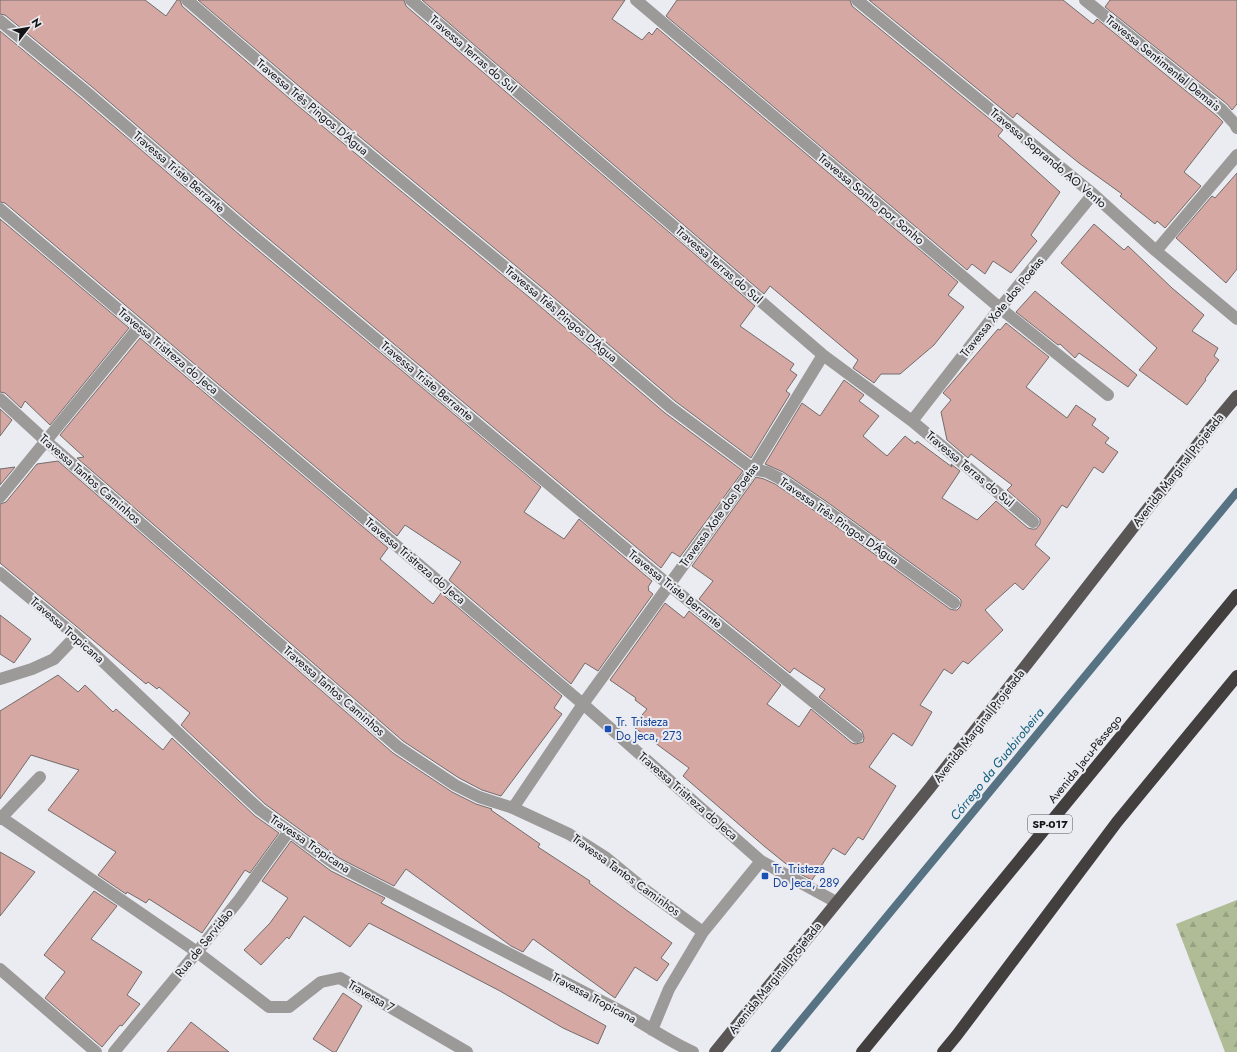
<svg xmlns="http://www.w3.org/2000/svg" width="1237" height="1052" font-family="Jost,sans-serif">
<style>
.forest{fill:url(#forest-firs)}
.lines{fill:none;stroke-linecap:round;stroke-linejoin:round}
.stream{stroke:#577383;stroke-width:8}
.building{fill:#d6a8a3;stroke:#726c6c}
.minor{stroke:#9c9999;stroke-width:12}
.major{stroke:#5b5656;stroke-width:12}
.highway{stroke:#443f3f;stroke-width:12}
.transit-dot{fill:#1a4fb4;stroke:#eaecf1;stroke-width:1.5}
.labels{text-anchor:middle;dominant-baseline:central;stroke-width:4;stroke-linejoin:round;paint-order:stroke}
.shield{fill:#eaecf1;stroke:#545558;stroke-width:1}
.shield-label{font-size:11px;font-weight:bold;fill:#131416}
.street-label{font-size:12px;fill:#131416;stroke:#eaecf1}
.transit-label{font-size:12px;fill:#164399;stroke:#eaecf1;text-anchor:start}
.water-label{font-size:13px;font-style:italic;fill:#135e7d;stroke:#eaecf1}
</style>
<defs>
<pattern id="forest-firs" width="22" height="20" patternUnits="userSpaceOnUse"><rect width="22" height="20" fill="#afbc96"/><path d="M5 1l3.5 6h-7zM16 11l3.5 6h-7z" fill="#96a181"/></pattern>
</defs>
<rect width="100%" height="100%" fill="#eaecf1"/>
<!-- forest -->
<path class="forest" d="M 1237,900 L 1237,1052 L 1225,1052 L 1176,924 Z"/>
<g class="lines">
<!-- stream -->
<path class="stream" d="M 775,1052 L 1237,492"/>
</g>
<!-- building -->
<path class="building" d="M 0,0 L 145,0 L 166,16 L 177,0 L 180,0 L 182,6 L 297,105 L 535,302 L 665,413 L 743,471 L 680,557 L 672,552 L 661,568 L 251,224 L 91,86 L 5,15 L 0,14 Z
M 198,0 L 404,0 L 406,6 L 755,306 L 740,326 L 794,364 L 790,370 L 797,375 L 786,391 L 790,394 L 751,458 L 675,401 L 545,290 L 307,93 Z
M 422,0 L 625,0 L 612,19 L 642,40 L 649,32 L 652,35 L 657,28 L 958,282 L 948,295 L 964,307 L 934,345 L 900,374 L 881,374 L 874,383 L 853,368 L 858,360 L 770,286 L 764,294 Z
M 677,0 L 850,0 L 852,6 L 1003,130 L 998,136 L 1060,192 L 1031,235 L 1037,241 L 1011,273 L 993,261 L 985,274 L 972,264 L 967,270 L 666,16 Z
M 869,0 L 1063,0 L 1093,24 L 1097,19 L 1217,116 L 1223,122 L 1184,172 L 1201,186 L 1165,228 L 1157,221 L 1155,224 L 1120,196 L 1122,194 L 1079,163 L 1017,113 L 1013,118 Z
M 1110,0 L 1237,0 L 1237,104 L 1232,110 L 1227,104 L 1105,7 Z
M 0,31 L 81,98 L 241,236 L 541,487 L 524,512 L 564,539 L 579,519 L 652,581 L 648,587 L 649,589 L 648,590 L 653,594 L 598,671 L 585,663 L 571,684 L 449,580 L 461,562 L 405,525 L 397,536 L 5,203 L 0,202 Z
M 1237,173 L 1237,269 L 1226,283 L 1176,238 L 1212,196 L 1215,198 Z
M 0,219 L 129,328 L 50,425 L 25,401 L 21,408 L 5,393 L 0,392 Z
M 1094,224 L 1124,250 L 1128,246 L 1172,288 L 1204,315 L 1192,331 L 1218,348 L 1214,356 L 1219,360 L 1205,379 L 1206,380 L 1187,405 L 1139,370 L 1157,348 L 1061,263 Z
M 1035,291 L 1137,375 L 1128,387 L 1079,353 L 1075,358 L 1060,344 L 1058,345 L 1016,312 Z
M 1006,323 L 1049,357 L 1026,387 L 1067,418 L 1076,405 L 1096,419 L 1092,425 L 1109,438 L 1105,443 L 1118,452 L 1103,473 L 1094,467 L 1067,508 L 1062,505 L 1035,545 L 1050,558 L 1023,590 L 1015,583 L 985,610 L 1003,630 L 968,664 L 963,661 L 952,674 L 944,669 L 920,705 L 932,712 L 912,746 L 893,733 L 869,767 L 896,786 L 863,840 L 858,837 L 845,855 L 833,848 L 812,880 L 796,872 L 764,846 L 683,776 L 689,768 L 635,728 L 640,722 L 638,720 L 647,709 L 635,700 L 636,698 L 610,680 L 665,603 L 684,618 L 689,611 L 781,685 L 767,704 L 799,727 L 811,709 L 852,743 L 856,744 L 863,742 L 864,738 L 862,731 L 819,697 L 825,689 L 794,668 L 790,673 L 699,599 L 713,581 L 692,566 L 756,477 L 764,479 L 775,484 L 819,514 L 950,609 L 954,610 L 957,610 L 960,607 L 961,603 L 961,600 L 958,597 L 827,502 L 783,472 L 765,464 L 802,403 L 820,416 L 844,380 L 864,395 L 859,401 L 879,416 L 863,436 L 887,456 L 905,436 L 915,444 L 917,441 L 952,467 L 951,464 L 960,471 L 942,498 L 977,520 L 996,501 L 1028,528 L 1032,529 L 1036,529 L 1040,524 L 1040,519 L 1007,490 L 1012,485 L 971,454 L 968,458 L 947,440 L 941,412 L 951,400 L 943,393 L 998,329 L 1000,330 Z
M 140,338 L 388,548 L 380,559 L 433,604 L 441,593 L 562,696 L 554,708 L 562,714 L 501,796 L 482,790 L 459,778 L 403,741 L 77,458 L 84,457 L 60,435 Z
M 0,409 L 12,420 L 0,436 Z
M 58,461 L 393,753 L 452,792 L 476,804 L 492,809 L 491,810 L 540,844 L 538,847 L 590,881 L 589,883 L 672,943 L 661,958 L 669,964 L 657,981 L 635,967 L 615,998 L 533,939 L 523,952 L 511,946 L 406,869 L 394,886 L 339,858 L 265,804 L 181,725 L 190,713 L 159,687 L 157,689 L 148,682 L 146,684 L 0,563 L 0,504 L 6,502 L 37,464 Z
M 15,467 L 0,485 L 0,469 Z
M 0,615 L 31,639 L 14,663 L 0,654 Z
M 58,675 L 78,692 L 85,685 L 113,712 L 116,709 L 163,750 L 172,738 L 255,816 L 279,833 L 250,873 L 245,870 L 202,933 L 149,899 L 146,903 L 127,892 L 126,894 L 98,875 L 116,852 L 48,810 L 79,770 L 31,755 L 0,799 L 0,711 Z
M 291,841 L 331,871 L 385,898 L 381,903 L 535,986 L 606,1026 L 598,1044 L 563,1028 L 500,991 L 369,923 L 350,947 L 304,916 L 289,939 L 287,937 L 261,965 L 244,950 L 270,923 L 288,898 L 262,881 Z
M 0,852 L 35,872 L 0,916 Z
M 94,891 L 117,906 L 91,939 L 142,972 L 127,995 L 140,1004 L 122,1026 L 120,1025 L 102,1047 L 45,998 L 65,972 L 44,955 Z
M 343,993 L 362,1006 L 336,1052 L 333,1052 L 313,1039 Z
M 191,1022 L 229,1052 L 167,1052 Z"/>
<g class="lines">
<!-- minor -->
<path class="minor" d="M 187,0 L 302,99 L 540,296 L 670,407 L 753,469 L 767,472 L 779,478 L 823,508 L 954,603
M 411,0 L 823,355 L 912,421 L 1033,522
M 636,0 L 1000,308 L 1108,395
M 857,0 L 1093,194 L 1156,251 L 1237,319
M 1085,0 L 1222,110 L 1235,124 L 1237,128
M 0,21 L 86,92 L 246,230 L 669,585 L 857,737
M 0,209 L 583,704 L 761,861 L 836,902
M 1156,251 L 1237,155
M 0,399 L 46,441 L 398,747 L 455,785 L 479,797 L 513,808 L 569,834 L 605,857 L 644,889 L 703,932
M 912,421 L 1000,308 L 1093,194
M 0,497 L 139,327
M 0,573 L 76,636 L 235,787 L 260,810 L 289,831 L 335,864 L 617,1009 C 643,1023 666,1040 693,1052
M 0,679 L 32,669 L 54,659 L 76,636
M 513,808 L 583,704 L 753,469 L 823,355
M 2,818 L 197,952 L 269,1007 L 289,1007 L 321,982 L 340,978 L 467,1052
M 0,819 L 40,777
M 0,969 L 96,1052
M 652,1030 L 669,989 L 703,932 L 761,861
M 114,1052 L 197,952 L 239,900 L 289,831"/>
<!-- major -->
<path class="major" d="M 715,1052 L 929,789 L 1056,627 L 1212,426 L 1237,396"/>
<!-- highway -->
<path class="highway" d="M 862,1052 L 1237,595
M 943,1052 L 957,1035 L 1117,822 L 1237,676"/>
</g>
<!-- markers -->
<g class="transit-dot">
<rect x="604" y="725" width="8" height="8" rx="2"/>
<rect x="761" y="872" width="8" height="8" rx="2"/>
</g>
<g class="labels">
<!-- shield labels -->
<rect class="shield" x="1028" y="815" width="44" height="18" rx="3"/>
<g class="shield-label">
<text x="1050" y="824">SP-017</text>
</g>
<!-- street labels -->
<g class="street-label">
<text transform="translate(473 54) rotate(41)">Travessa Terras do Sul</text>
<text transform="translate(1163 63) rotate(39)">Travessa Sentimental Demais</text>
<text transform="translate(312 107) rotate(40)">Travessa Três Pingos D'Água</text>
<text transform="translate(1048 158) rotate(40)">Travessa Soprando AO Vento</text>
<text transform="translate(179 172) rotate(41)">Travessa Triste Berrante</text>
<text transform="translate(871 199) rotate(40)">Travessa Sonho por Sonho</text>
<text transform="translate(719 265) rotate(41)">Travessa Terras do Sul</text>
<text transform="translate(1002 307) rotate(-51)">Travessa Xote dos Poetas</text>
<text transform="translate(561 314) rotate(40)">Travessa Três Pingos D'Água</text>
<text transform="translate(168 351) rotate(40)">Travessa Tristreza do Jeca</text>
<text transform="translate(427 381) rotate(40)">Travessa Triste Berrante</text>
<text transform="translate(970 469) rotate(40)">Travessa Terras do Sul</text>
<text transform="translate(1178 470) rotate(-52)">Avenida Marginal Projetada</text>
<text transform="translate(90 479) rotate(41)">Travessa Tantos Caminhos</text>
<text transform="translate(719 515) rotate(-54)">Travessa Xote dos Poetas</text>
<text transform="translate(839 521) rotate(35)">Travessa Três Pingos D'Água</text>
<text transform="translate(415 561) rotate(40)">Travessa Tristreza do Jeca</text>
<text transform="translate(675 589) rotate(39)">Travessa Triste Berrante</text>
<text transform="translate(67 630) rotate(41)">Travessa Tropicana</text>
<text transform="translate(334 691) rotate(41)">Travessa Tantos Caminhos</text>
<text transform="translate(979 726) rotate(-52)">Avenida Marginal Projetada</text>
<text transform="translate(1085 759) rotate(-51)">Avenida Jacu-Pêssego</text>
<text transform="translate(688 796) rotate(41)">Travessa Tristreza do Jeca</text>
<text transform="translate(310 844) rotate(34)">Travessa Tropicana</text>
<text transform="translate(626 875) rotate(36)">Travessa Tantos Caminhos</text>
<text transform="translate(204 943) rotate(-51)">Rua de Servidão</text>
<text transform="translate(775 978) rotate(-51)">Avenida Marginal Projetada</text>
<text transform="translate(371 996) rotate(30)">Travessa 7</text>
<text transform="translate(594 998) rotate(28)">Travessa Tropicana</text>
</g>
<!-- transit labels -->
<g class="transit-label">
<text x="616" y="722">Tr. Tristeza<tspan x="616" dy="14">Do Jeca, 273</tspan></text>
<text x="773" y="869">Tr. Tristeza<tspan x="773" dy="14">Do Jeca, 289</tspan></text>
</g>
<!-- water labels -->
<g class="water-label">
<text transform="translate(997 764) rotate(-51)">Córrego da Guabirobeira</text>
</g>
</g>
<!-- north arrow -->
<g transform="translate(28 28) rotate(59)" stroke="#eaecf1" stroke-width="3" paint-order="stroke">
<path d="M0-3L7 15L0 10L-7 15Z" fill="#131416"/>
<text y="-6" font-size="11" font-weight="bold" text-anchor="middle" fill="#131416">N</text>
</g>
</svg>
